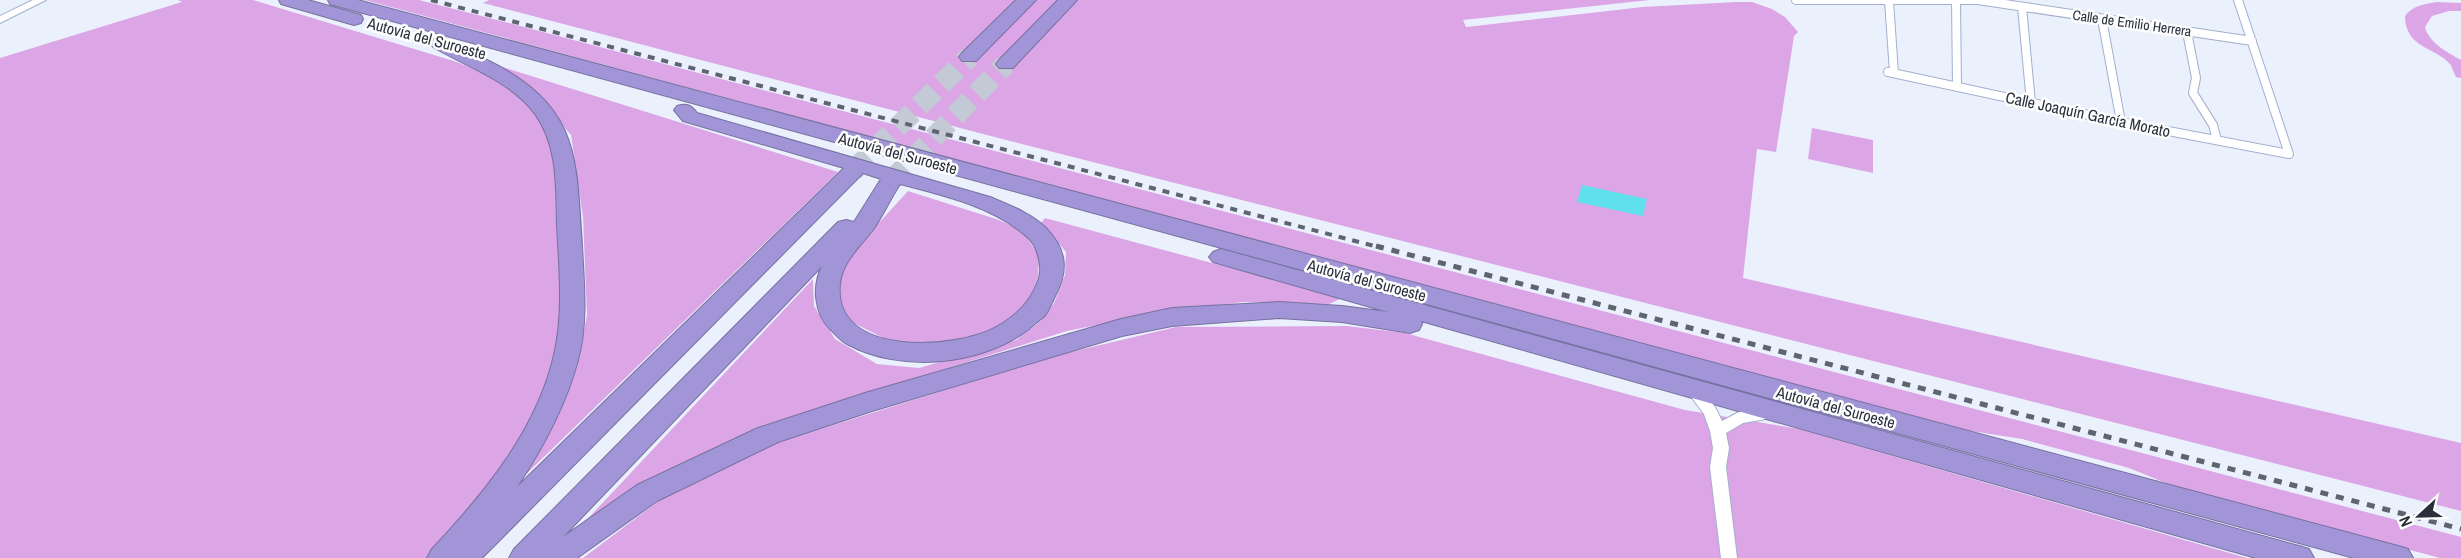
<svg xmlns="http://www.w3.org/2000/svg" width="2461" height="558" font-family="'Archivo Narrow',sans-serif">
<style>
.green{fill:#dca6e6}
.water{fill:#60dfec}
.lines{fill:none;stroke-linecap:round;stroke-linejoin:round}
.motorway-tunnel{stroke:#c3cad6;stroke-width:21;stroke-dasharray:21 10;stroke-linecap:butt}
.pedestrian-casing{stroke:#a1b0cd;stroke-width:10}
.minor-casing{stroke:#a1b0cd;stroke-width:2}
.motorway-casing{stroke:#7771a0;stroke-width:2}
.pedestrian{stroke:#fff;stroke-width:8}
.minor{fill:#fff;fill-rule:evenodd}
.motorway{fill:#a195d7;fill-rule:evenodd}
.rail-far1{stroke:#5e6470;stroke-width:4;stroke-dasharray:7 7;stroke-linecap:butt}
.rail{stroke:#5e6470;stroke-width:5;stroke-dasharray:8 8;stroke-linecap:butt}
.labels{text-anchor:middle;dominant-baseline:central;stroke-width:5;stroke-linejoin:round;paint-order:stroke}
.far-street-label{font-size:14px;fill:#292f3b;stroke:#fefefe}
.street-label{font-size:16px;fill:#292f3b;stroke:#fefefe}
</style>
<rect width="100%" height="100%" fill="#eaf1fd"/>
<!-- green -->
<path class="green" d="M 178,0 L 253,0 L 457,62 C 489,75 527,93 543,126 C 548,135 554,150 555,160 C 558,185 557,212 558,238 C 559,269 563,302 559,333 C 555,360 547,388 536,412 C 511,468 467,513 427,558 L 0,558 L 0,58 L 182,2 Z
M 365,0 L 419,0 L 501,21 L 2461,537 L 2461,558 L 2440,558 L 2178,488 L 2129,468 L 2022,439 L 1965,430 L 1415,284 Z
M 489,0 L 1650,0 L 1463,20 L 1466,27 L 1643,7 L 1736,2 L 1752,2 L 1772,9 L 1785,17 L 1798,32 L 1794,36 L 1776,152 L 1757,149 L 1743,278 L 2461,443 L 2461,511 L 983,134 L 483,3 Z
M 2437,2 L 2461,3 L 2461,11 L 2449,11 L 2432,16 L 2425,27 C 2429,43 2447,52 2461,60 L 2461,78 L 2456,77 C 2454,73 2452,67 2450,64 C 2435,47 2405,48 2405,16 C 2413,5 2425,4 2437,2 Z
M 477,59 L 838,172 L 517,483 L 544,435 L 578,362 L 587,315 L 583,217 L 571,135 L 524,81 Z
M 1812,128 L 1873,140 L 1873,173 L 1808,159 Z
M 908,191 L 996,219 L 1022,230 L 1039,256 L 1038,277 L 1027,305 L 1002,326 L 970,338 L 932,345 L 889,341 L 850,321 L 836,302 L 838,277 L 855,249 Z
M 1045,218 L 1342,298 L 1329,304 L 1243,302 L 1156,313 L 1067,331 L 785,419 L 578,529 L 813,279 L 814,306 L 835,339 L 877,364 L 919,368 L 1016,340 L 1041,321 L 1054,303 L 1065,275 L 1066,252 L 1041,223 Z
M 1347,326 L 1405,333 L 1685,410 L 1799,429 L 2247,558 L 583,558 L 660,500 L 776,443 L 1054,356 L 1176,327 Z"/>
<!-- water -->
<path class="water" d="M 1582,185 L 1647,199 L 1643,216 L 1577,202 Z"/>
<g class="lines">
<!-- motorway-tunnel -->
<path class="motorway-tunnel" d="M 853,171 L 969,57
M 890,182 L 1006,64"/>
<defs>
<path id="pedestrian" d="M 1796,0 L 1978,0 L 2252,41
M 1956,0 L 1957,87
M 1889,1 L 1894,73
M 2022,7 L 2031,103
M 2102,19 L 2121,122
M 2187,32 L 2196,78 L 2193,93 L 2213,125 L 2217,140
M 1888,72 L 2121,122 L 2289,154 L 2238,0"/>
<path id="minor" d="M 33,0 L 46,0 L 0,23 L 0,16 Z
M 1692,384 C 1705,388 1717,409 1722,421 L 1739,412 L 1772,407 L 1777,409 L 1779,413 L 1777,417 L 1743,423 L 1726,433 L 1729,448 L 1726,467 L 1737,558 L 1721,558 L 1710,467 L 1713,448 L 1710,431 L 1704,414 L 1685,389 L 1687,385 Z"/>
<path id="motorway" d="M 279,0 L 308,0 L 361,15 L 363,19 L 361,23 L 354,25 L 281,4 Z
M 328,0 L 358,0 L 2398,546 L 2408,549 L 2413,558 L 2354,558 L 330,4 Z
M 1016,0 L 1036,0 L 976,61 L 962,61 L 959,57 L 962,53 Z
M 1058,0 L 1077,0 L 1013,68 L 999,68 L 996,64 L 999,60 Z
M 440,37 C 457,41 473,53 489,61 C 580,107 576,156 582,246 C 584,283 588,324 578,360 C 566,405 543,448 517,487 L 844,168 L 683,121 L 674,110 L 677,106 C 687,103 691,105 697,113 L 990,197 C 1009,205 1031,213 1046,228 C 1066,249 1069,269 1056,294 C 1053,300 1050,308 1046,314 C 1041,320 1034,324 1029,329 C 981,366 900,373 847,344 C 841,341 835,334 830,329 C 814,313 812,286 822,266 L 563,537 L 637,485 L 758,428 L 865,393 L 1121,319 L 1172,308 L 1279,302 L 1342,306 L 1388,312 L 1213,262 L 1209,257 L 1213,252 L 1221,249 L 2299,546 L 2309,549 L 2314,558 L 2256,558 L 1421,321 L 1422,324 L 1419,330 L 1410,333 L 1342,322 L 1279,318 L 1172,326 L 1122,336 L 872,411 L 778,442 L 657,501 L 577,558 L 509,558 L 514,549 L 838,222 L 846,220 L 854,222 L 881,179 L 863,173 L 482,558 L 427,558 L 432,549 C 483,495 537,430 554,355 C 564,312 559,267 557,224 C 556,186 558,146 535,114 C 511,81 467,67 433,47 L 430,43 L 433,39 ZM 900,184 C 942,195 991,206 1025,235 C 1035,243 1039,254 1040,267 C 1041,277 1037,283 1033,292 C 1026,306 1012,318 998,326 C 957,350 832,358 840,284 C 842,261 862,245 875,227 C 884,213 891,198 900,184 Z"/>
</defs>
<!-- pedestrian casing -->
<use href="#pedestrian" class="pedestrian-casing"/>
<!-- minor casing -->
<use href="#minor" class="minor-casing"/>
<!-- motorway casing -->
<use href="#motorway" class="motorway-casing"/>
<!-- pedestrian -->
<use href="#pedestrian" class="pedestrian"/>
<!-- minor -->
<use href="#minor" class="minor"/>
<!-- motorway -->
<use href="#motorway" class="motorway"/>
<!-- rail-far1 -->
<path class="rail-far1" d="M 431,0 L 1382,248"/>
<!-- rail -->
<path class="rail" d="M 1376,246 L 2461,529"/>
</g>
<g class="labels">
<!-- far-street labels -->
<g class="far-street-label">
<text transform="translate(2132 23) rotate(8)">Calle de Emilio Herrera</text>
</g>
<!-- street labels -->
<g class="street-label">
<text transform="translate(427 38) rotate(15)">Autovía del Suroeste</text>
<text transform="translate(2088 114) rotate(12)">Calle Joaquín García Morato</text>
<text transform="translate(898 153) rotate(15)">Autovía del Suroeste</text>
<text transform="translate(1367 280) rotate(15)">Autovía del Suroeste</text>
<text transform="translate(1836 407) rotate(15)">Autovía del Suroeste</text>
</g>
</g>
<!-- north arrow -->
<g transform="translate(2419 516) rotate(248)" stroke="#fefefe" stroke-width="4.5" paint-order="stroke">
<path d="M0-4.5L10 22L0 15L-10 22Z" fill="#292f3b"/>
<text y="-9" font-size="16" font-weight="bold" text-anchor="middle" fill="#292f3b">N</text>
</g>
</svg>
